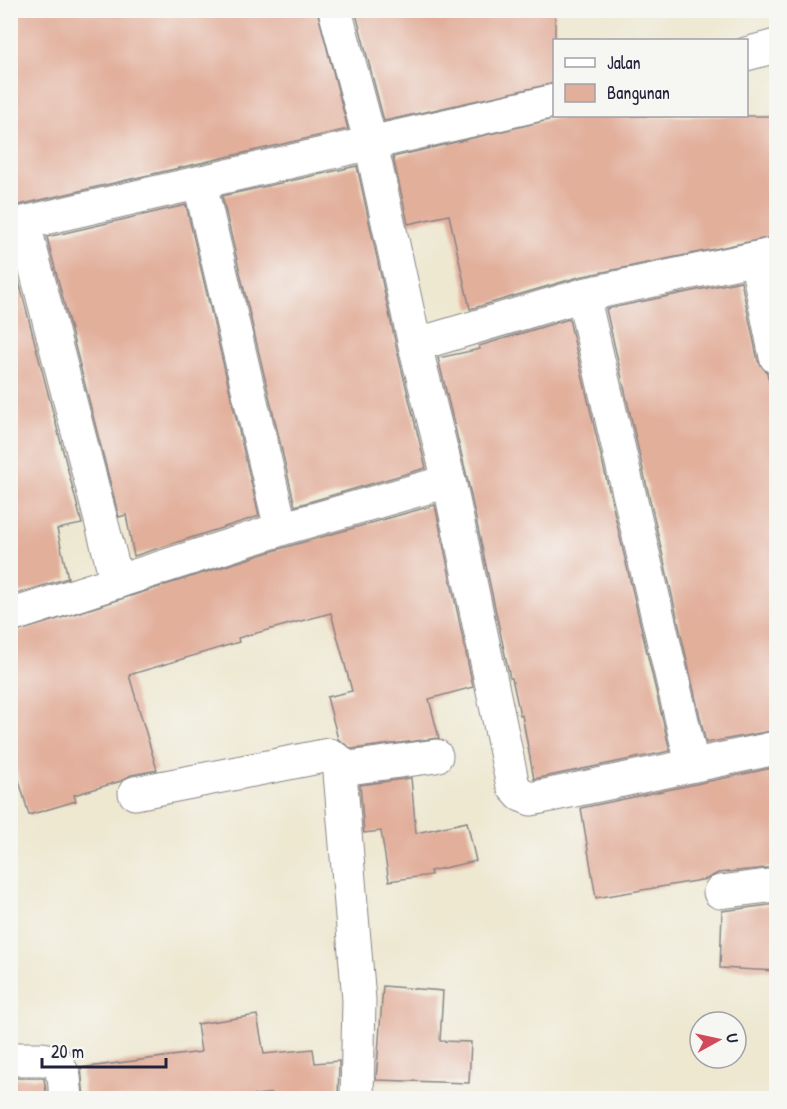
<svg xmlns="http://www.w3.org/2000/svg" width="787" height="1109" font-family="'Patrick Hand',sans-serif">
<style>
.building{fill:#e2af9b}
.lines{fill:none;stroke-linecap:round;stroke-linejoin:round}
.street-casing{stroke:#888586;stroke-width:35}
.street{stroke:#fff;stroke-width:33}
</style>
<rect width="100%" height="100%" fill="#f6f6f2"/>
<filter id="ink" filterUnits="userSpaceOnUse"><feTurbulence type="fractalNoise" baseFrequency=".0167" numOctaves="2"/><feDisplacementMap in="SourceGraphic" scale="12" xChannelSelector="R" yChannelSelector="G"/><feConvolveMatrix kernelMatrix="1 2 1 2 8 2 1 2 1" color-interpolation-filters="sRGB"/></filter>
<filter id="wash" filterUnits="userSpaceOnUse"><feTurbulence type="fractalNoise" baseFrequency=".008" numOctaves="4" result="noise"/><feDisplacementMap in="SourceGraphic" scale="24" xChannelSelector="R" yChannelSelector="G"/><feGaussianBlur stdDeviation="1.35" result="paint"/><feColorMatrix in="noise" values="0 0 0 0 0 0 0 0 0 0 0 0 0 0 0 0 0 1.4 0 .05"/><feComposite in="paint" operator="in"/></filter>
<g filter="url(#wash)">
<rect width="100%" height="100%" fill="#eee8d1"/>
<g id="blocks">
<!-- building -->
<path class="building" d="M 10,10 L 317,10 L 348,129 L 10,207 Z
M 355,10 L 555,10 L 555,83 L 384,121 Z
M 565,116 L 777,116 L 777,236 L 579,277 L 470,309 L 449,215 L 408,224 L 393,157 Z
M 357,166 L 397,350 L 426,468 L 295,506 L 222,196 Z
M 186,205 L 259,516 L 134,556 L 126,515 L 119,517 L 47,237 Z
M 10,247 L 82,524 L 57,529 L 68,578 L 10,596 Z
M 741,281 L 758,361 L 767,373 L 777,414 L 777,730 L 706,743 L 606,309 Z
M 569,319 L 670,751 L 534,779 L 522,715 L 520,715 L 512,678 L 510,678 L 467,477 L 438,358 L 480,349 L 479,346 Z
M 435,505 L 473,687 L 429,699 L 439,738 L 352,749 L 338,739 L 327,697 L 352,691 L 331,613 L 238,638 L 239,642 L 129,675 L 157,770 L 131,775 L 121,781 L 74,795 L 76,801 L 29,815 L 10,749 L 10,634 L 286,547 Z
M 777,767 L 777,867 L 718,873 L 707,879 L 596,898 L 581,808 Z
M 411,778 L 416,833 L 467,822 L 476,861 L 430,871 L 431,875 L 389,881 L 381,831 L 364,833 L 360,785 Z
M 777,904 L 777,971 L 720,968 L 722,911 Z
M 383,986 L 443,991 L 440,1041 L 471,1042 L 469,1083 L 376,1080 Z
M 257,1015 L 264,1054 L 313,1049 L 315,1063 L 339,1061 L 338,1098 L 272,1098 L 272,1093 L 231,1098 L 84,1098 L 81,1068 L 201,1052 L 197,1024 Z
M 10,1078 L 44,1078 L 47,1098 L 10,1098 Z"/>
</g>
</g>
<g filter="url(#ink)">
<use href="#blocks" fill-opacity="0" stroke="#888586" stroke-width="1.5"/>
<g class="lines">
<defs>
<path id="street" d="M 335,10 L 371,144 L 415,345 L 449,481 L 513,786 L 521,795 L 531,799 L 776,748
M 746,54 L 776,46
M 200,184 L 281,529
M 24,224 L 117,582
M 10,226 L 554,101
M 756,259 L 776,357
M 583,295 L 692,764
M 415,345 L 583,295 L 776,254
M 10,616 L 281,529 L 449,481
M 342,769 L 436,756
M 135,793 L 329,755 L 339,761 L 359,1000 L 357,1098
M 720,892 L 776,885
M 10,1059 L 43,1059 L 56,1062 L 64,1076 L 66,1098"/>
</defs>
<!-- street casing -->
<use href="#street" class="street-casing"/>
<!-- street -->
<use href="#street" class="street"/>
</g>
</g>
<!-- margin -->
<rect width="787" height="1109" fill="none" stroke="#f6f6f2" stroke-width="36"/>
<!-- legend -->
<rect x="553" y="39" width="195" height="78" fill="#f6f6f2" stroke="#a1a1a9" stroke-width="1.5"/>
<rect x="565" y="58" width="30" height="9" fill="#ffffff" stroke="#a1a1a9" stroke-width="1.5"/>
<text x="607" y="69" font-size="18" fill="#22223b">Jalan</text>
<rect x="565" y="84" width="30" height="18" fill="#e2af9b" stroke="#a1a1a9" stroke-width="1.5"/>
<text x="607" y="99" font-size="18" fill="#22223b">Bangunan</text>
<!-- north arrow -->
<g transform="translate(718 1040) rotate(82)"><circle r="28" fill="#f6f6f2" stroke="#a1a1a9" stroke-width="1.5"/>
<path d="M0-4.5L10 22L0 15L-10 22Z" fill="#d1495b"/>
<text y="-9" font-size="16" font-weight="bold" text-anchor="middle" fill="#22223b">U</text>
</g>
<!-- scale -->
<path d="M42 1058v9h124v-9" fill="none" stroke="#22223b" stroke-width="3"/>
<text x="51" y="1058" font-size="18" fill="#22223b" stroke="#f6f6f2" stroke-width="4.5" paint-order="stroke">20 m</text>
</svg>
